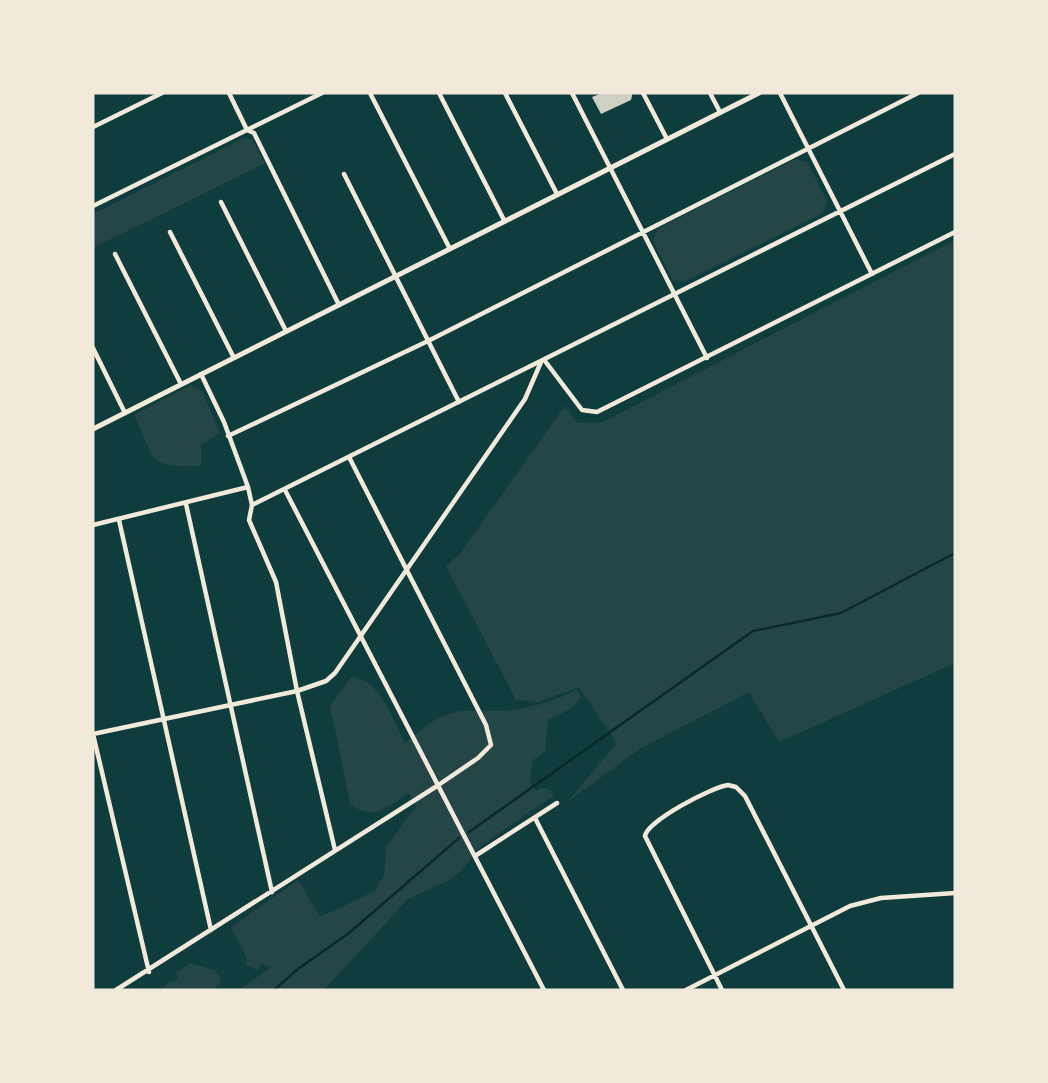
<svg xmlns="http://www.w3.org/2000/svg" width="1048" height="1083" font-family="'Archivo Narrow',sans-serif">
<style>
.green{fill:#244646}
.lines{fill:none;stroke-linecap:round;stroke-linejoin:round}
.stream{stroke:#0a2a2b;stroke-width:2.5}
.building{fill:#cfcfc3}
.minor{stroke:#f1e9da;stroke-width:4.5}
.tertiary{stroke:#f1e9da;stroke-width:5}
</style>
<rect width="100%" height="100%" fill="#0f3d3e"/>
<!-- green -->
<path class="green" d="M 244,138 L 252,139 L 265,163 L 93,248 L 93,214 Z
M 796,159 L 808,163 L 827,201 L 823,213 L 684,282 L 672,279 L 653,241 L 657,229 Z
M 955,240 L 955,663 L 779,742 L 749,692 L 641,748 L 567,802 L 617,743 L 579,687 L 538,702 L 516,700 L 446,566 L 459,555 L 565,406 L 577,423 L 603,422 Z
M 191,385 L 202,391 L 220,433 L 201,445 L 201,466 C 147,468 156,461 134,415 Z
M 351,677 C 380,678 393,721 405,743 C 417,734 431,720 445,715 C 467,707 488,713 510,710 C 534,707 557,700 577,690 L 581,697 L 570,709 L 548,720 L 545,751 L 532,761 L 530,782 L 535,791 L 544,788 L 552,791 L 553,796 L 481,846 L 462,870 L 449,880 L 408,899 L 324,990 L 239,990 L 271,967 L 261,964 L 257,970 L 246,965 L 247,958 L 231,927 L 298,880 L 320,917 L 375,891 L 384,876 L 386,847 L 416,806 L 409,793 C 388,806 372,823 350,803 L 330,706 Z
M 190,963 L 214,970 L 220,976 L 220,985 L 210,990 L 161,990 L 169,982 L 178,980 L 176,973 Z"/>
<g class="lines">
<!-- stream -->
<path class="stream" d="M 469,832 L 753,631 L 841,613 L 955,553
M 274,990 L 298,969 L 349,933 L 459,838"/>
</g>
<!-- building -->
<path class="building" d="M 602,93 L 632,93 L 632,96 L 631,100 L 601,114 L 592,97 Z"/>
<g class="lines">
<!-- minor -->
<path class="minor" d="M 229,93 L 247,130 L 254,133 L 339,305
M 370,93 L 449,247
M 439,93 L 504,220
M 505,93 L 557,194
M 572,93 L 707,358
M 643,93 L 667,139
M 710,93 L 720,112
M 780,93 L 872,274
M 93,127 L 162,93
M 344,174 L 459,402
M 221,202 L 286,331
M 93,206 L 322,93
M 170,232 L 233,356
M 115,254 L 181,384
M 93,348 L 125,413
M 545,361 L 582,410 L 597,412 L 955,232
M 201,374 L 224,422 L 248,487 L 252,505 L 249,520 L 276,582 L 297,691 L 335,850
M 228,436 L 428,341 L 918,93
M 285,490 L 544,990
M 186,504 L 272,892
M 252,505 L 955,154
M 119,520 L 211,930
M 93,525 L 248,487
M 93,734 L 297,691 L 326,681 L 335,673 L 525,399 L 541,362
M 93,734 L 149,972
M 535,818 L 623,990
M 475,856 L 557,803
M 116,990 L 437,786 L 478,758 L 491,745 L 486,725 L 349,457
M 686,990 L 850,906 L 881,898 L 955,893
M 722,990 L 645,836 C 647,821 712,787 728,785 L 736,787 L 745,796 L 844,990"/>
<!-- tertiary -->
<path class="tertiary" d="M 93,429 L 759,93"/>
</g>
<!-- border -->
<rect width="1048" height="1083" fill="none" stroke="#f1e9da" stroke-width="189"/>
</svg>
